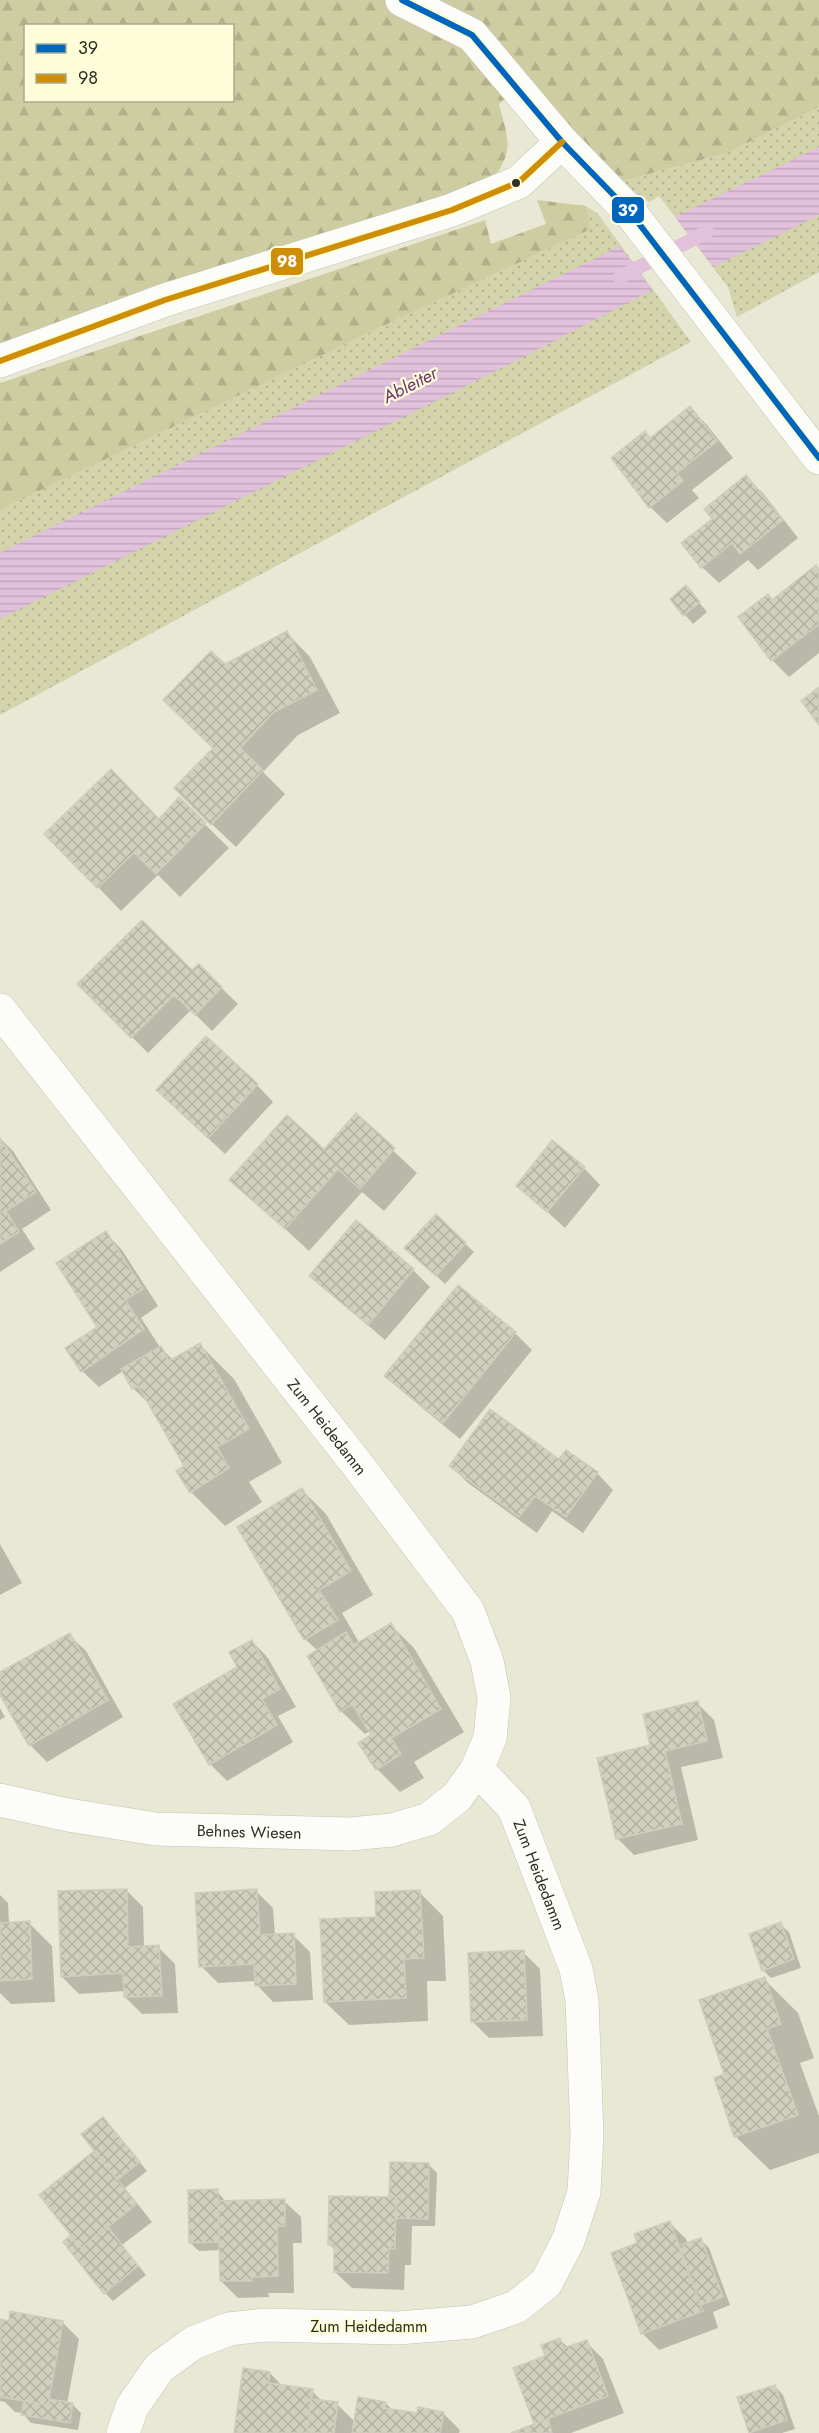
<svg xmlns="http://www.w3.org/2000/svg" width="819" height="2433" font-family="Jost,sans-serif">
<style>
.grass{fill:url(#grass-dots)}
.forest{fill:url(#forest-firs);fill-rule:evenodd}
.water{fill:url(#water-rules)}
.shadow{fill:#0003}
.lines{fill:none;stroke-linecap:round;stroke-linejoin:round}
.stream{stroke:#e2c1dc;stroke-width:14}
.building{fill:url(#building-cross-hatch);stroke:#cecebe;stroke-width:1.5}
.minor-casing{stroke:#c4c4b5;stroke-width:34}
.minor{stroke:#fcfcf9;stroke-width:33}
.bus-1-casing{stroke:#fefdda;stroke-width:10}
.bus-2-casing{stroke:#fefdda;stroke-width:10}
.bus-1{stroke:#0065bd;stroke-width:6}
.bus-2{stroke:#cf8e07;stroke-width:6}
.bus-dot{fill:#2f2e21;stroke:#fefdda;stroke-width:2}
.labels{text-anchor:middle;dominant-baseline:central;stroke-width:4.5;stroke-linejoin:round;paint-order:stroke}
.street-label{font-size:16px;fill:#2f2e21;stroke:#fefdda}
.water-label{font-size:18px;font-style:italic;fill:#6d346d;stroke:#fefdda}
.line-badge{stroke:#fefdda;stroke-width:2}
.badge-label{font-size:16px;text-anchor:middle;font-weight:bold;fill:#fff}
</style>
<defs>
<pattern id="grass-dots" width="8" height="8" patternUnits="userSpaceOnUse" patternTransform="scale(1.5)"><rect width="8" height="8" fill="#d3d3ac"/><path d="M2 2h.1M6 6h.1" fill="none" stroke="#b5b594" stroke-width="1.8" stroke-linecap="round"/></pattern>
<pattern id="forest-firs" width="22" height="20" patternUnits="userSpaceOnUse" patternTransform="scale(1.5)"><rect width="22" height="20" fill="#cecca1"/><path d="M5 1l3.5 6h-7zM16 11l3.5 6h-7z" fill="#b1b08a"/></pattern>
<pattern id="water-rules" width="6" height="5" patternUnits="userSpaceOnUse" patternTransform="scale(1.5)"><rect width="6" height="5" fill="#e2c1dc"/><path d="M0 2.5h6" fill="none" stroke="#c2a6bc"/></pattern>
<pattern id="building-cross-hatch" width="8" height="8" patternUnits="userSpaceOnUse" patternTransform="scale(1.5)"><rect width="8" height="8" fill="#d0d0bc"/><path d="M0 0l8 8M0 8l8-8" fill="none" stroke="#b3b3a1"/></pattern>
</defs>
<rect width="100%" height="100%" fill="#e8e8d5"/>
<!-- grass -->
<path class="grass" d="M 819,107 L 819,272 L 737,317 L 728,287 L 659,196 L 649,202 L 619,182 L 727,153 Z
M 586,206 L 598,214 L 691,342 L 0,715 L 0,510 L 379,328 L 591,229 Z"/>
<!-- forest -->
<path class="forest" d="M 0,0 L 819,0 L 819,107 L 727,153 L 619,182 L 527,80 L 499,104 C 510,147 514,149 488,187 L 0,346 ZM 26,26 L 232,26 L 232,100 L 26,100 Z
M 537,200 L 586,206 L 591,229 L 379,328 L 0,510 L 0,383 L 485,220 L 491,244 L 546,224 Z"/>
<!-- water -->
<path class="water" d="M 819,147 L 819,215 L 713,267 L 675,217 Z
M 620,246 L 652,290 L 496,371 L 0,619 L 0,553 Z"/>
<!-- shadow -->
<path class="shadow" d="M 690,408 L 707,425 L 733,458 L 692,490 L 699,498 L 667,523 L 650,507 L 651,439 Z
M 746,477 L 763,493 L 798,538 L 758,570 L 748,560 L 719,583 L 702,567 L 714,519 Z
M 819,571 L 819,653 L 789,677 L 772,660 L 740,617 L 772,601 Z
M 694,596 L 707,612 L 693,624 L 672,600 Z
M 287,633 L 310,657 L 340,713 L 298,735 L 263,772 L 285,794 L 236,847 L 199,812 L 214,748 L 225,666 Z
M 179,799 L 229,848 L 180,897 L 158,875 L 121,911 L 47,834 L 159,820 Z
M 199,966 L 238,1004 L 212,1031 L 191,1010 L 148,1053 L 79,984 L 192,972 Z
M 257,1085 L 273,1102 L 225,1154 L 175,1107 Z
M 356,1116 L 417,1173 L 384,1211 L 362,1192 L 309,1251 L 231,1179 L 325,1151 Z
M 0,1138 L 13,1151 L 51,1210 L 22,1229 L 35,1249 L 0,1272 Z
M 584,1168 L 600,1185 L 565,1228 L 518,1185 Z
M 436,1216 L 474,1252 L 445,1284 L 415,1256 Z
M 106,1233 L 122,1250 L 158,1306 L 141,1318 L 160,1347 L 173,1360 L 200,1345 L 234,1379 L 282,1463 L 249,1482 L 262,1502 L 225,1526 L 191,1492 L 186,1466 L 152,1407 L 133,1388 L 123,1371 L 99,1387 L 82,1371 L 99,1327 Z
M 413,1270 L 430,1287 L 385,1340 L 311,1276 Z
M 458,1287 L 515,1333 L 532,1350 L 460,1439 L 403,1392 L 386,1376 Z
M 560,1461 L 597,1473 L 613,1490 L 583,1533 L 552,1511 L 537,1533 L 468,1483 L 451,1466 Z
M 302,1490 L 326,1514 L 373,1595 L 342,1613 L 360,1644 L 391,1625 L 414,1648 L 464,1732 L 414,1762 L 424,1778 L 400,1792 L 377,1769 L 373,1735 L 371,1731 L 365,1734 L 341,1711 L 310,1656 L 318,1651 L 305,1639 Z
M 0,1544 L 22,1583 L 0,1595 Z
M 69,1635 L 86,1651 L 123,1717 L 47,1762 L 30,1745 L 0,1692 L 0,1674 Z
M 252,1641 L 268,1658 L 296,1707 L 278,1716 L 293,1742 L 227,1781 L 210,1764 L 175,1705 L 240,1667 Z
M 697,1703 L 714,1720 L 723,1758 L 681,1767 L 698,1840 L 634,1855 L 617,1838 L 652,1747 Z
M 0,1708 L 5,1717 L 0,1720 Z
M 126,1890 L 143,1907 L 144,1948 L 158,1947 L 175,1964 L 178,2013 L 142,2014 L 125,1997 L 125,1991 L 79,1994 L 62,1977 Z
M 256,1891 L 273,1908 L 275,1936 L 293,1935 L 310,1952 L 313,2000 L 273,2002 L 257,1985 L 256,1981 L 218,1983 L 201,1966 Z
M 419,1892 L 443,1916 L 446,1981 L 427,1981 L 428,2021 L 349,2025 L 325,2002 L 378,1918 Z
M 0,1895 L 8,1903 L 9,1924 L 29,1923 L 52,1946 L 55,2002 L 11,2004 L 0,1993 Z
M 780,1924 L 789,1932 L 801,1968 L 771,1978 L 763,1970 Z
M 523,1952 L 540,1969 L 543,2036 L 489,2038 L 472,2021 Z
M 764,1979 L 798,2013 L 814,2058 L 800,2063 L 819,2116 L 819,2153 L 770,2170 L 736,2137 L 716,2079 L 726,2075 Z
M 111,2127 L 147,2171 L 125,2188 L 152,2222 L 122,2245 L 146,2275 L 113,2301 L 105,2293 L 71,2237 Z
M 429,2165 L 437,2173 L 435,2226 L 412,2226 L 411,2265 L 405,2265 L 404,2290 L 352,2288 L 335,2272 L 336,2251 L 329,2244 L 393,2199 Z
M 217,2191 L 226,2202 L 284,2201 L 301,2217 L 302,2243 L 293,2243 L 294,2293 L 268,2293 L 269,2297 L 238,2298 L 221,2281 L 221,2250 L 199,2251 L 190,2243 Z
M 669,2222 L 686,2239 L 688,2244 L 700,2239 L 709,2248 L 730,2305 L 713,2312 L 718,2328 L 659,2350 L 642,2333 L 639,2244 Z
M 0,2321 L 62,2322 L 79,2339 L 67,2404 L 73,2405 L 81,2413 L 78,2430 L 31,2423 L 22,2413 L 15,2412 L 5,2402 L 0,2401 Z
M 560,2340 L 569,2348 L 586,2342 L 603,2359 L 624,2413 L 571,2433 L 514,2433 L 536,2425 L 514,2369 L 547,2356 Z
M 270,2373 L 283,2387 L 312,2391 L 323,2402 L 337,2404 L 355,2422 L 386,2403 L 393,2411 L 418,2415 L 443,2413 L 460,2430 L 459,2433 L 235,2433 Z
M 775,2386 L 783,2395 L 795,2429 L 782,2433 L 751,2433 L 739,2398 Z"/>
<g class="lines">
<!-- stream -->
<path class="stream" d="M 620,277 L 707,232"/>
</g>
<!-- building -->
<path class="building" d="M 690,406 L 717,441 L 677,473 L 683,481 L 649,508 L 611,458 L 645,431 L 650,438 Z
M 746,475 L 783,520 L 740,554 L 732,543 L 701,568 L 681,543 L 712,519 L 704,509 Z
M 816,565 L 819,569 L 819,624 L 771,661 L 738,617 L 768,594 L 772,600 Z
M 686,585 L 700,602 L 683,616 L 670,599 Z
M 287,631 L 317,690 L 274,712 L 240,748 L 263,770 L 211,825 L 174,788 L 213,748 L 163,700 L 211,651 L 225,664 Z
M 819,687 L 819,725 L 801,701 Z
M 111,769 L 159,819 L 179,797 L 206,823 L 156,874 L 134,853 L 97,888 L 44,834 Z
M 142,920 L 192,970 L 199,964 L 222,987 L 195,1015 L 174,995 L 131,1038 L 77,984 Z
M 206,1036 L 258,1084 L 208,1138 L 156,1090 Z
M 356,1113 L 395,1148 L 360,1189 L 338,1169 L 285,1229 L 229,1180 L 287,1115 L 324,1149 Z
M 0,1138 L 36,1192 L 6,1211 L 19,1232 L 0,1244 Z
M 552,1140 L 585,1167 L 547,1212 L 516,1186 Z
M 436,1214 L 466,1243 L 436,1276 L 404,1248 Z
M 356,1220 L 414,1269 L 368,1325 L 309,1276 Z
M 106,1231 L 143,1289 L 125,1300 L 144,1329 L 81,1372 L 65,1348 L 97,1327 L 56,1263 Z
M 458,1285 L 516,1332 L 443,1423 L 384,1376 Z
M 200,1343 L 249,1429 L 217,1447 L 229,1468 L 190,1493 L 176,1471 L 184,1466 L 138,1386 L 132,1389 L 121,1369 L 161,1346 L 169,1361 Z
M 490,1409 L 559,1459 L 566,1450 L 598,1472 L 566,1517 L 535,1496 L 519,1517 L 449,1466 Z
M 302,1488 L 351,1571 L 319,1590 L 338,1620 L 304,1640 L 237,1527 Z
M 391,1623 L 441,1709 L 391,1738 L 401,1754 L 376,1770 L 358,1743 L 371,1735 L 352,1704 L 340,1712 L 307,1656 L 346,1632 L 354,1645 Z
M 70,1633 L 108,1700 L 29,1746 L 0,1695 L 0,1672 Z
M 252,1640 L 280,1689 L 262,1699 L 277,1725 L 209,1765 L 173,1704 L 237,1667 L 229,1652 Z
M 698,1701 L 707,1741 L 665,1751 L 682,1824 L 616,1839 L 597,1758 L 650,1745 L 643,1714 Z
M 127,1889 L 128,1947 L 159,1945 L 162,1996 L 124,1997 L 123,1973 L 61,1977 L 58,1891 Z
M 257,1889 L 260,1935 L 294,1933 L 296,1984 L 255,1986 L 254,1964 L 199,1967 L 195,1893 Z
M 420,1890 L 424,1958 L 404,1959 L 406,1998 L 324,2002 L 320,1919 L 376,1917 L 375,1892 Z
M 30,1921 L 32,1979 L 0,1981 L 0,1923 Z
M 781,1922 L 794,1959 L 762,1971 L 749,1934 Z
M 524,1950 L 527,2020 L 471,2022 L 468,1953 Z
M 765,1977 L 781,2024 L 767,2029 L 798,2115 L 734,2137 L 714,2078 L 724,2074 L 699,2000 Z
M 103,2117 L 140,2162 L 117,2180 L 81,2134 Z
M 94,2151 L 137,2204 L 81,2248 L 39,2195 Z
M 390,2162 L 429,2163 L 428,2219 L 395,2218 L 396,2197 L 389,2197 Z
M 218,2189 L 219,2242 L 189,2243 L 188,2190 Z
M 329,2196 L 396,2197 L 395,2249 L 389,2248 L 388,2273 L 334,2272 L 334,2245 L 328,2245 Z
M 285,2199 L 285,2226 L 277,2226 L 278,2276 L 252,2277 L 252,2281 L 220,2281 L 218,2201 Z
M 670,2221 L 703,2311 L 641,2334 L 611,2253 L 637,2243 L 634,2234 Z
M 108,2227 L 138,2266 L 104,2294 L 63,2242 L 71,2235 L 81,2248 Z
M 701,2238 L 723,2297 L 701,2305 L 678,2246 Z
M 10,2311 L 63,2321 L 48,2405 L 0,2397 L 0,2319 L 9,2321 Z
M 560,2338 L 564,2348 L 587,2340 L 608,2396 L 534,2424 L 513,2368 L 545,2356 L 541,2345 Z
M 243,2368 L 270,2372 L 269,2383 L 313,2389 L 307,2433 L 234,2433 Z
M 775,2385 L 787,2420 L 749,2433 L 737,2397 Z
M 358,2397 L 386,2402 L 385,2408 L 417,2413 L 418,2407 L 444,2412 L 440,2433 L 352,2433 Z
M 50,2399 L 73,2403 L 70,2423 L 21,2415 L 24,2401 L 48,2405 Z
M 311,2399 L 338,2402 L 334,2433 L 307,2433 Z
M 548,2419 L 552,2433 L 511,2433 L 534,2424 Z"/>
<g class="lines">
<defs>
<g id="minor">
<path d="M 402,0 L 472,35 L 562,142 L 630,212 L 819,458"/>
<path d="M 0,361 L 165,300 L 452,210 L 519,182 L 562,142"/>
<path id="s1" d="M 0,1010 L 356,1463 L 468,1611 L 487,1661 L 494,1698 L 490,1738 L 477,1769 L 514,1808 L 576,1969 L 582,2000 L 587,2135 L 584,2192 L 568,2241 L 546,2283 L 516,2307 L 472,2322 L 398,2328 L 265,2325 L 229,2329 L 193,2343 L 159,2368 L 132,2407 L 123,2433"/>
<path id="s2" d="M 0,1800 L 68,1815 L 156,1829 L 350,1834 L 392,1830 L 429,1819 L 457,1797 L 477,1769"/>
</g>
</defs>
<!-- minor casing -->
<use href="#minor" class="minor-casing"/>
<!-- minor -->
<use href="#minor" class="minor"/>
<defs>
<path id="bus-1" d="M 402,0 L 472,35 L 562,142 L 630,212 L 819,458"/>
<path id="bus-2" d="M 0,361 L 165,300 L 452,210 L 519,182 L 562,142"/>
</defs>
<!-- bus-1 casing -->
<use href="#bus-1" class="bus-1-casing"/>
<!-- bus-2 casing -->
<use href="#bus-2" class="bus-2-casing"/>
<!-- bus-1 -->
<use href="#bus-1" class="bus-1"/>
<!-- bus-2 -->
<use href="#bus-2" class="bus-2"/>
</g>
<!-- markers -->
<circle class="bus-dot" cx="516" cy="183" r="5"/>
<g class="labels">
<!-- street labels -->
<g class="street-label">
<text stroke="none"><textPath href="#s1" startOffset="530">Zum Heidedamm</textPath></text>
<text stroke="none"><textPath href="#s2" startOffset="252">Behnes Wiesen</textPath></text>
<text stroke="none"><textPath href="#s1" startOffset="1052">Zum Heidedamm</textPath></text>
<text x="369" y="2326">Zum Heidedamm</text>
</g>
<!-- water labels -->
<g class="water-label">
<text transform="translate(410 385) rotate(-27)">Ableiter</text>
</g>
</g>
<g class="line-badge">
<rect x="611" y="196" width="34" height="28" rx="6" fill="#0065bd"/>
<rect x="270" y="247" width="34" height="29" rx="6" fill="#cf8e07"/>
</g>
<g class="badge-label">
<text x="628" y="216">39</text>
<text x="287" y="267">98</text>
</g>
<!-- legend -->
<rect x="24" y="24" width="210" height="78" fill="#fefdda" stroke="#abaa90" stroke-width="1.5"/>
<rect x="36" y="44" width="30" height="9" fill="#0065bd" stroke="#abaa90" stroke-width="1.5"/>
<text x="78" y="54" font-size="18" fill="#2f2e21">39</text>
<rect x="36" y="74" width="30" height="9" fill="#cf8e07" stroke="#abaa90" stroke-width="1.5"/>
<text x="78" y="84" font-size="18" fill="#2f2e21">98</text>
</svg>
